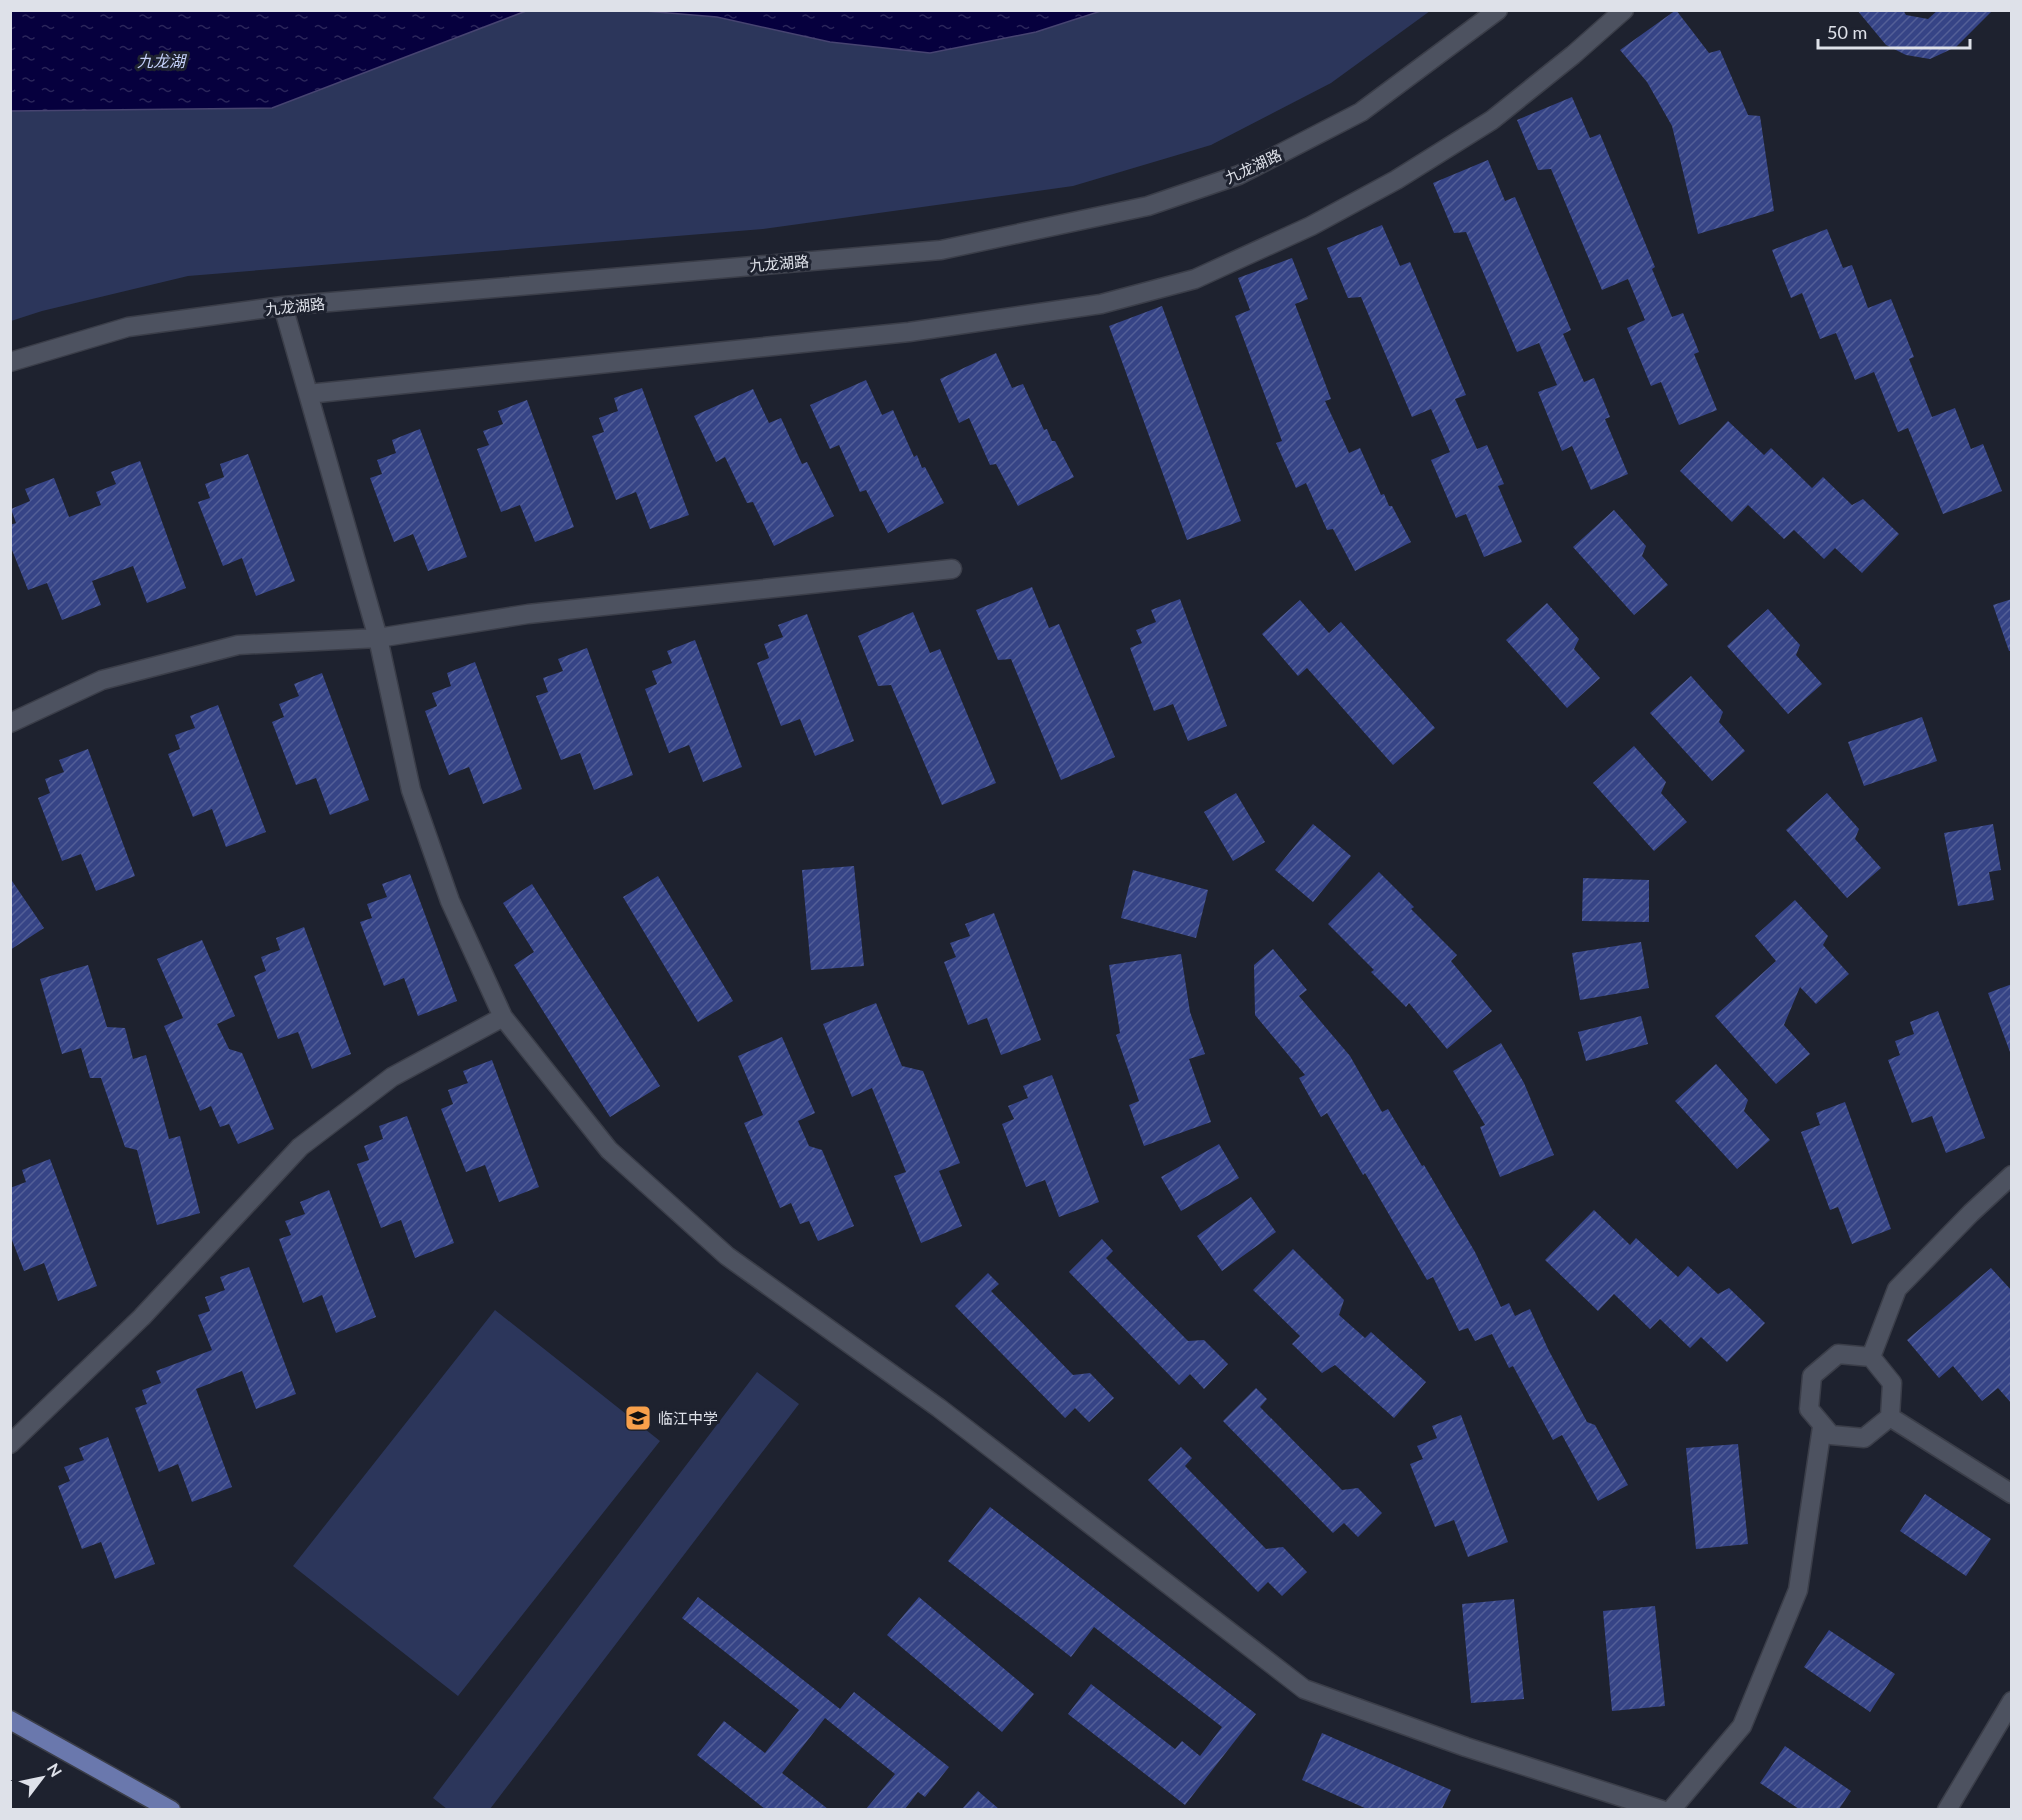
<svg xmlns="http://www.w3.org/2000/svg" width="2022" height="1820" font-family="Lato,'Noto Sans SC',sans-serif">
<style>
.green{fill:#2c365b}
.water{fill:url(#water-ripples);stroke:#474471;stroke-width:1.5}
.building{fill:url(#building-hatch)}
.lines{fill:none;stroke-linecap:round;stroke-linejoin:round}
.minor-casing{stroke:#3b3e49;stroke-width:21}
.major-casing{stroke:#3b3e49;stroke-width:21}
.minor{stroke:#4d5260;stroke-width:18}
.major{stroke:#6a78ad;stroke-width:18}
.labels{text-anchor:middle;dominant-baseline:central;stroke-width:6;stroke-linejoin:round;paint-order:stroke}
.street-label{font-size:15px;fill:#dee1e9;stroke:#1e222f}
.poi-label{font-size:15px;fill:#dee1e9;stroke:#1e222f;text-anchor:start}
.water-label{font-size:16px;font-style:italic;fill:#c5d1f9;stroke:#1e222f}
</style>
<defs>
<pattern id="water-ripples" width="26" height="14" patternUnits="userSpaceOnUse" patternTransform="scale(1.5)"><rect width="26" height="14" fill="#06003e"/><path d="M2 4q2-2 4 0t4 0M15 11q2-2 4 0t4 0" fill="none" stroke="#2a255a"/></pattern>
<pattern id="building-hatch" width="6" height="6" patternUnits="userSpaceOnUse" patternTransform="scale(1.5)"><rect width="6" height="6" fill="#364486"/><path d="M-1 1l2-2M0 6l6-6M5 7l2-2" fill="none" stroke="#535f97"/></pattern>
</defs>
<rect width="100%" height="100%" fill="#1e222f"/>
<!-- green -->
<path class="green" d="M 11,11 L 1430,11 L 1331,83 L 1211,145 L 1073,186 L 763,229 L 188,276 L 42,311 L 11,321 Z
M 495,1310 L 660,1441 L 458,1696 L 293,1566 Z
M 757,1372 L 799,1404 L 490,1809 L 447,1809 L 433,1798 Z"/>
<!-- water -->
<path class="water" d="M 10,11 L 11,10 L 526,11 L 272,108 L 11,111 Z
M 645,11 L 1101,10 L 1101,11 L 1036,32 L 930,53 L 830,42 L 717,17 Z"/>
<!-- building -->
<path class="building" d="M 1676,10 L 1709,53 L 1720,50 L 1748,115 L 1760,116 L 1774,211 L 1698,234 L 1672,126 L 1647,82 L 1620,50 Z
M 1857,10 L 1903,10 L 1906,15 L 1928,19 L 1938,10 L 1993,10 L 1956,47 L 1930,59 L 1906,55 L 1886,45 Z
M 1572,97 L 1590,138 L 1600,134 L 1655,267 L 1652,269 L 1672,317 L 1683,313 L 1699,352 L 1694,354 L 1717,410 L 1679,425 L 1661,382 L 1651,386 L 1627,328 L 1645,320 L 1628,279 L 1602,290 L 1551,169 L 1538,170 L 1517,120 Z
M 1488,160 L 1505,201 L 1515,197 L 1571,330 L 1563,334 L 1584,382 L 1594,378 L 1610,417 L 1605,419 L 1628,474 L 1591,490 L 1572,446 L 1562,451 L 1538,392 L 1557,385 L 1539,343 L 1517,352 L 1466,232 L 1454,233 L 1433,183 Z
M 1382,225 L 1400,266 L 1410,262 L 1466,395 L 1455,399 L 1477,449 L 1487,445 L 1504,484 L 1498,486 L 1522,542 L 1484,557 L 1466,514 L 1456,518 L 1431,460 L 1450,452 L 1431,409 L 1412,417 L 1361,297 L 1348,298 L 1327,248 Z
M 1827,229 L 1843,268 L 1852,265 L 1868,308 L 1891,299 L 1914,357 L 1909,359 L 1932,417 L 1955,408 L 1971,449 L 1983,444 L 2002,491 L 1943,514 L 1908,428 L 1898,432 L 1874,372 L 1855,380 L 1836,333 L 1820,339 L 1802,293 L 1791,298 L 1772,250 Z
M 1292,258 L 1308,299 L 1295,304 L 1331,399 L 1325,401 L 1349,453 L 1360,448 L 1381,495 L 1384,494 L 1389,506 L 1392,506 L 1411,542 L 1355,571 L 1333,529 L 1327,530 L 1306,483 L 1296,488 L 1276,443 L 1282,441 L 1235,316 L 1250,310 L 1238,278 Z
M 1162,306 L 1241,521 L 1187,540 L 1109,326 Z
M 996,353 L 1012,388 L 1023,384 L 1044,430 L 1047,429 L 1052,441 L 1055,441 L 1074,477 L 1018,506 L 996,464 L 990,465 L 969,418 L 959,423 L 940,379 Z
M 866,380 L 882,415 L 893,410 L 914,457 L 917,455 L 922,468 L 925,467 L 944,503 L 888,533 L 866,490 L 860,492 L 839,445 L 830,449 L 810,405 Z
M 642,388 L 689,515 L 650,529 L 636,492 L 616,500 L 592,436 L 604,432 L 599,418 L 618,411 L 614,398 Z
M 753,389 L 769,423 L 781,418 L 802,464 L 807,462 L 834,516 L 774,546 L 753,502 L 747,503 L 725,457 L 716,462 L 694,416 Z
M 527,400 L 574,527 L 535,542 L 520,505 L 501,512 L 477,449 L 489,445 L 483,431 L 503,424 L 498,411 Z
M 1728,421 L 1764,455 L 1771,448 L 1812,488 L 1823,477 L 1852,505 L 1863,499 L 1899,534 L 1862,573 L 1835,548 L 1824,559 L 1794,530 L 1784,539 L 1748,505 L 1732,522 L 1680,471 Z
M 420,429 L 467,557 L 428,571 L 413,534 L 394,542 L 370,478 L 382,474 L 377,460 L 396,453 L 392,440 Z
M 248,454 L 295,581 L 256,596 L 242,558 L 223,566 L 198,502 L 210,498 L 205,484 L 224,477 L 220,464 Z
M 140,461 L 186,588 L 147,603 L 133,566 L 92,581 L 101,605 L 62,620 L 47,583 L 28,590 L 10,545 L 10,525 L 16,523 L 11,509 L 30,501 L 25,489 L 54,478 L 69,517 L 101,505 L 96,492 L 116,484 L 111,472 Z
M 1614,510 L 1646,546 L 1642,556 L 1668,585 L 1634,615 L 1573,547 Z
M 1032,587 L 1049,628 L 1059,624 L 1115,757 L 1061,780 L 1011,659 L 998,660 L 976,610 Z
M 1180,599 L 1227,726 L 1188,741 L 1173,704 L 1154,711 L 1130,648 L 1142,643 L 1136,630 L 1156,622 L 1151,610 Z
M 2012,599 L 2012,651 L 2009,651 L 1993,605 Z
M 1300,600 L 1329,633 L 1341,622 L 1435,728 L 1393,765 L 1307,668 L 1298,676 L 1262,634 Z
M 1547,603 L 1579,639 L 1574,649 L 1600,678 L 1567,708 L 1506,640 Z
M 1768,609 L 1800,645 L 1796,655 L 1822,684 L 1788,714 L 1727,646 Z
M 913,612 L 930,653 L 940,649 L 996,783 L 942,805 L 891,685 L 878,686 L 858,636 Z
M 807,614 L 854,741 L 815,756 L 800,719 L 781,726 L 757,663 L 769,658 L 764,644 L 783,637 L 778,625 Z
M 695,640 L 742,767 L 703,782 L 689,745 L 669,753 L 645,689 L 657,684 L 652,671 L 672,663 L 667,651 Z
M 587,648 L 633,775 L 594,790 L 580,753 L 561,760 L 536,696 L 548,692 L 543,678 L 563,671 L 558,659 Z
M 475,662 L 522,789 L 483,804 L 469,767 L 449,775 L 425,711 L 437,706 L 432,693 L 451,686 L 447,673 Z
M 322,673 L 369,800 L 330,815 L 316,778 L 296,785 L 272,722 L 284,717 L 279,704 L 299,696 L 294,684 Z
M 1691,676 L 1723,712 L 1719,722 L 1745,751 L 1712,781 L 1650,713 Z
M 218,705 L 266,832 L 226,847 L 212,809 L 193,817 L 168,754 L 180,749 L 175,735 L 195,728 L 190,716 Z
M 1922,717 L 1937,761 L 1864,786 L 1848,742 Z
M 1634,746 L 1666,782 L 1661,793 L 1687,822 L 1654,851 L 1593,783 Z
M 88,749 L 135,876 L 96,891 L 81,854 L 62,861 L 38,798 L 50,793 L 45,779 L 64,772 L 59,760 Z
M 1236,793 L 1265,842 L 1233,861 L 1204,812 Z
M 1827,793 L 1859,829 L 1855,839 L 1881,868 L 1847,898 L 1786,830 Z
M 1313,824 L 1351,856 L 1313,902 L 1275,870 Z
M 1993,824 L 2001,870 L 1989,872 L 1994,900 L 1958,906 L 1944,833 Z
M 854,866 L 864,966 L 811,970 L 802,870 Z
M 1133,870 L 1208,890 L 1196,938 L 1121,918 Z
M 1379,872 L 1414,907 L 1411,909 L 1457,955 L 1451,961 L 1492,1011 L 1447,1049 L 1409,1003 L 1406,1007 L 1371,972 L 1374,970 L 1328,924 Z
M 410,874 L 457,1001 L 418,1016 L 404,978 L 384,986 L 360,922 L 372,918 L 367,904 L 387,897 L 382,884 Z
M 658,876 L 733,1001 L 698,1022 L 623,897 Z
M 10,878 L 44,928 L 10,950 Z
M 1583,878 L 1649,880 L 1649,922 L 1582,921 Z
M 532,884 L 660,1086 L 610,1117 L 514,965 L 534,952 L 503,903 Z
M 1795,900 L 1828,936 L 1823,945 L 1849,974 L 1816,1004 L 1800,987 L 1784,1025 L 1810,1054 L 1776,1084 L 1715,1016 L 1776,961 L 1755,936 Z
M 994,913 L 1041,1040 L 1001,1055 L 987,1018 L 968,1025 L 944,962 L 956,957 L 950,943 L 970,936 L 965,924 Z
M 304,927 L 351,1054 L 312,1069 L 298,1032 L 278,1039 L 254,976 L 266,971 L 261,957 L 280,950 L 276,938 Z
M 202,940 L 235,1016 L 217,1024 L 229,1049 L 242,1053 L 274,1129 L 238,1144 L 229,1124 L 220,1127 L 211,1106 L 200,1111 L 164,1026 L 183,1018 L 157,959 Z
M 1641,942 L 1649,988 L 1580,1000 L 1572,953 Z
M 1273,949 L 1307,990 L 1299,996 L 1350,1056 L 1382,1112 L 1388,1109 L 1422,1166 L 1424,1165 L 1475,1252 L 1501,1307 L 1509,1303 L 1515,1316 L 1530,1309 L 1548,1349 L 1587,1422 L 1595,1425 L 1628,1485 L 1598,1501 L 1562,1435 L 1553,1440 L 1513,1366 L 1509,1368 L 1492,1334 L 1475,1341 L 1468,1328 L 1459,1331 L 1433,1277 L 1427,1280 L 1365,1173 L 1363,1175 L 1327,1113 L 1321,1117 L 1299,1078 L 1305,1075 L 1255,1015 L 1254,965 Z
M 1181,954 L 1190,1012 L 1205,1054 L 1189,1059 L 1211,1122 L 1144,1146 L 1129,1105 L 1139,1101 L 1116,1035 L 1120,1033 L 1109,965 Z
M 88,965 L 107,1027 L 125,1028 L 133,1059 L 146,1055 L 169,1139 L 180,1136 L 200,1213 L 157,1225 L 137,1150 L 125,1147 L 101,1078 L 90,1078 L 81,1048 L 62,1054 L 40,979 Z
M 2012,984 L 2012,1051 L 2010,1052 L 1988,993 Z
M 876,1003 L 902,1066 L 923,1071 L 960,1163 L 939,1171 L 962,1226 L 921,1243 L 894,1176 L 906,1172 L 872,1088 L 852,1097 L 823,1024 Z
M 1938,1011 L 1985,1138 L 1946,1153 L 1932,1116 L 1912,1123 L 1888,1060 L 1900,1055 L 1895,1041 L 1914,1034 L 1910,1022 Z
M 1641,1016 L 1648,1044 L 1586,1061 L 1578,1032 Z
M 782,1037 L 815,1113 L 798,1121 L 809,1146 L 822,1150 L 854,1226 L 818,1241 L 809,1221 L 800,1224 L 791,1203 L 780,1208 L 744,1123 L 763,1115 L 738,1056 Z
M 1501,1043 L 1524,1083 L 1554,1155 L 1500,1177 L 1480,1127 L 1485,1125 L 1453,1071 Z
M 492,1060 L 539,1187 L 499,1202 L 485,1165 L 466,1172 L 441,1109 L 453,1104 L 448,1090 L 468,1083 L 463,1071 Z
M 1716,1064 L 1748,1100 L 1744,1111 L 1770,1140 L 1737,1169 L 1675,1101 Z
M 1052,1075 L 1099,1202 L 1059,1217 L 1045,1180 L 1026,1187 L 1002,1124 L 1014,1119 L 1008,1106 L 1028,1098 L 1023,1086 Z
M 1845,1102 L 1891,1229 L 1852,1244 L 1838,1207 L 1830,1210 L 1801,1132 L 1820,1125 L 1816,1113 Z
M 407,1116 L 454,1243 L 415,1258 L 401,1220 L 381,1228 L 357,1164 L 369,1160 L 364,1146 L 383,1139 L 379,1126 Z
M 1219,1144 L 1239,1178 L 1181,1211 L 1161,1177 Z
M 50,1159 L 97,1286 L 58,1301 L 44,1263 L 24,1271 L 10,1235 L 10,1188 L 26,1182 L 22,1170 Z
M 329,1190 L 376,1317 L 336,1333 L 322,1295 L 303,1303 L 279,1239 L 291,1235 L 285,1221 L 305,1214 L 300,1202 Z
M 1251,1197 L 1276,1232 L 1222,1271 L 1197,1236 Z
M 1594,1210 L 1630,1245 L 1636,1238 L 1678,1277 L 1688,1266 L 1718,1294 L 1729,1288 L 1765,1323 L 1727,1362 L 1701,1337 L 1690,1348 L 1660,1319 L 1650,1329 L 1614,1294 L 1598,1311 L 1545,1260 Z
M 1102,1239 L 1113,1251 L 1106,1258 L 1188,1341 L 1204,1340 L 1228,1364 L 1204,1389 L 1190,1374 L 1179,1385 L 1069,1272 Z
M 1293,1249 L 1344,1300 L 1339,1315 L 1365,1338 L 1371,1332 L 1426,1382 L 1394,1418 L 1335,1365 L 1322,1373 L 1292,1344 L 1300,1336 L 1253,1290 Z
M 249,1267 L 296,1394 L 256,1409 L 242,1371 L 196,1389 L 232,1487 L 192,1502 L 178,1464 L 159,1472 L 135,1408 L 147,1404 L 142,1390 L 161,1383 L 156,1371 L 212,1350 L 198,1315 L 210,1311 L 205,1297 L 225,1290 L 220,1277 Z
M 1991,1268 L 2012,1291 L 2012,1404 L 1998,1388 L 1982,1401 L 1953,1366 L 1939,1378 L 1907,1340 Z
M 988,1273 L 999,1284 L 991,1291 L 1073,1375 L 1090,1373 L 1114,1398 L 1089,1422 L 1075,1408 L 1065,1418 L 955,1306 Z
M 1256,1388 L 1267,1399 L 1260,1407 L 1342,1490 L 1358,1488 L 1382,1513 L 1358,1537 L 1344,1523 L 1333,1533 L 1223,1421 Z
M 1461,1415 L 1508,1542 L 1468,1557 L 1454,1520 L 1435,1527 L 1410,1464 L 1423,1459 L 1417,1446 L 1437,1438 L 1432,1426 Z
M 108,1437 L 155,1564 L 115,1579 L 101,1542 L 82,1549 L 58,1486 L 70,1481 L 64,1467 L 84,1460 L 79,1448 Z
M 1738,1444 L 1748,1544 L 1696,1549 L 1686,1448 Z
M 1181,1447 L 1192,1458 L 1185,1466 L 1266,1549 L 1283,1547 L 1307,1572 L 1282,1596 L 1268,1582 L 1258,1592 L 1148,1480 Z
M 1925,1494 L 1991,1539 L 1966,1576 L 1900,1531 Z
M 990,1507 L 1256,1714 L 1185,1805 L 1068,1714 L 1091,1684 L 1175,1749 L 1182,1741 L 1200,1756 L 1222,1727 L 1094,1627 L 1071,1657 L 948,1561 Z
M 698,1597 L 840,1709 L 854,1692 L 949,1767 L 925,1797 L 918,1792 L 905,1809 L 866,1809 L 895,1774 L 825,1718 L 782,1773 L 828,1809 L 765,1809 L 697,1755 L 724,1721 L 765,1753 L 799,1710 L 682,1618 Z
M 919,1597 L 1034,1694 L 1002,1732 L 887,1635 Z
M 1514,1599 L 1524,1699 L 1471,1703 L 1462,1604 Z
M 1655,1606 L 1665,1706 L 1612,1711 L 1603,1611 Z
M 1829,1630 L 1895,1674 L 1870,1712 L 1804,1667 Z
M 1322,1733 L 1451,1790 L 1442,1809 L 1367,1809 L 1302,1780 Z
M 1785,1746 L 1851,1791 L 1839,1809 L 1799,1809 L 1760,1783 Z
M 978,1791 L 999,1809 L 962,1809 Z"/>
<g class="lines">
<defs>
<path id="minor" d="M 283,306 L 378,638 L 411,790 L 450,901 L 503,1017 L 609,1150 L 727,1256 L 939,1408 L 1304,1689 L 1466,1747 L 1662,1810
M 10,362 L 128,327 L 283,306 L 941,250 L 1148,206 L 1239,175 L 1361,112 L 1498,10
M 308,394 L 909,332 L 1101,304 L 1195,279 L 1311,226 L 1396,180 L 1492,120 L 1573,55 L 1624,10
M 10,723 L 102,680 L 238,645 L 378,638 L 528,614 L 952,569
M 1838,1354 L 1871,1357 L 1892,1383 L 1890,1417 L 1864,1438 L 1831,1435 L 1809,1409 L 1812,1376 Z
M 1871,1357 L 1897,1289 L 1971,1213 L 2012,1175
M 1890,1417 L 2012,1494
M 10,1444 L 142,1317 L 300,1147 L 392,1077 L 503,1017
M 1671,1810 L 1742,1726 L 1798,1590 L 1822,1427
M 1947,1810 L 2012,1701"/>
<path id="major" d="M 10,1720 L 171,1810"/>
</defs>
<!-- minor casing -->
<use href="#minor" class="minor-casing"/>
<!-- major casing -->
<use href="#major" class="major-casing"/>
<!-- minor -->
<use href="#minor" class="minor"/>
<!-- major -->
<use href="#major" class="major"/>
</g>
<!-- icons -->
<defs>
<symbol id="school-square" viewBox="-11 -11 22 22"><rect x="-9" y="-9" width="18" height="18" rx="4" fill="#f8a04b" stroke="#1e222f"/><path d="M0-5L7-2L0 1L-7-2ZM-4 1L0 2.5L4 1V4Q0 6-4 4Z" fill="#111"/></symbol>
</defs>
<g fill-rule="evenodd">
<use href="#school-square" x="623" y="1403" width="30" height="30"/>
</g>
<g class="labels">
<!-- street labels -->
<g class="street-label">
<text transform="translate(1253 166) rotate(-25)">九龙湖路</text>
<text transform="translate(779 263) rotate(-5)">九龙湖路</text>
<text transform="translate(295 306) rotate(-6)">九龙湖路</text>
</g>
<!-- poi labels -->
<g class="poi-label">
<text x="658" y="1418">临江中学</text>
</g>
<!-- water labels -->
<g class="water-label">
<text x="161" y="60">九龙湖</text>
</g>
</g>
<!-- border -->
<rect width="2022" height="1820" fill="none" stroke="#dee1e9" stroke-width="24"/>
<!-- north arrow -->
<g transform="translate(42 1778) rotate(58)" stroke="#1e222f" stroke-width="4.5" paint-order="stroke">
<path d="M0-4.5L10 22L0 15L-10 22Z" fill="#dee1e9"/>
<text y="-9" font-size="16" font-weight="bold" text-anchor="middle" fill="#dee1e9">N</text>
</g>
<!-- scale -->
<path d="M1818 39v9h152v-9" fill="none" stroke="#dee1e9" stroke-width="3"/>
<text x="1827" y="39" font-size="18" fill="#dee1e9" stroke="#1e222f" stroke-width="4.5" paint-order="stroke">50 m</text>
</svg>
